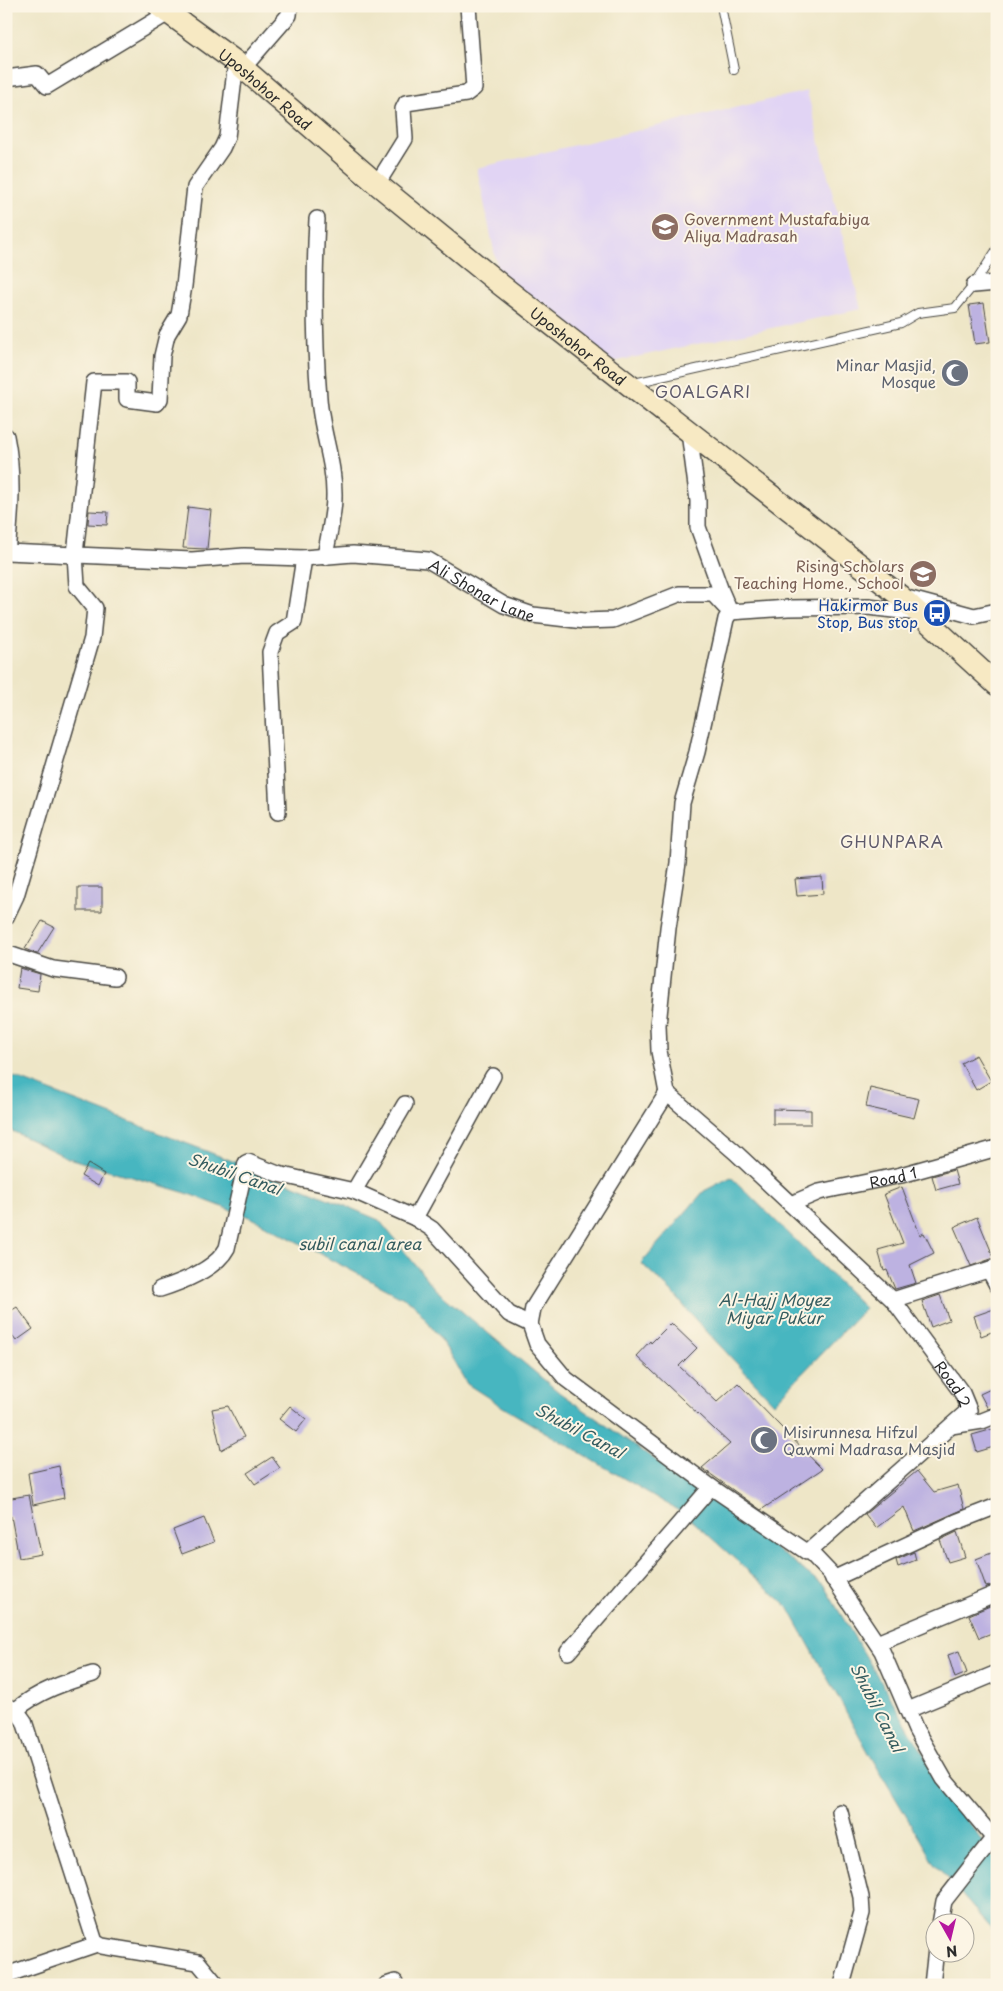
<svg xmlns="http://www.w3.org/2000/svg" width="1003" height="1991" font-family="'Playpen Sans',sans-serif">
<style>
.built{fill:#e1d4f4}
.water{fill:#47b6c0;stroke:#397076}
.building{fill:#bdb2e1}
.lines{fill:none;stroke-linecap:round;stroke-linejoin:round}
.lane-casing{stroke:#484742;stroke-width:10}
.street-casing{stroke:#484742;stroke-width:18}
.secondary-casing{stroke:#484742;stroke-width:24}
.lane{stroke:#fff;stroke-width:8}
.street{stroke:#fff;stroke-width:15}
.secondary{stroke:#f7e9c3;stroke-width:21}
.labels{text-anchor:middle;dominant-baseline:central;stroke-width:4;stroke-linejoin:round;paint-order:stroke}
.street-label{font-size:15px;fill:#2b2b2b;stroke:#fcf5e5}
.education-label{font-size:15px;fill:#785e54;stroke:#fcf5e5;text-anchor:start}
.worship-label{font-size:15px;fill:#5b616d;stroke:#fcf5e5;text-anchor:end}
.transit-label{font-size:15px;fill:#164399;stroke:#fcf5e5;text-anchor:end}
.neighbourhood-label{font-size:16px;letter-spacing:1px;fill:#5e5a6b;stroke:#fcf5e5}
.water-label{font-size:16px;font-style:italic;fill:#355c5f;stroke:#fcf5e5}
</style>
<rect width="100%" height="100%" fill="#fcf5e5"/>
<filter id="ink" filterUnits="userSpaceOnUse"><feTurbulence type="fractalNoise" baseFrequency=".02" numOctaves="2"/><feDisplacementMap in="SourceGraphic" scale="10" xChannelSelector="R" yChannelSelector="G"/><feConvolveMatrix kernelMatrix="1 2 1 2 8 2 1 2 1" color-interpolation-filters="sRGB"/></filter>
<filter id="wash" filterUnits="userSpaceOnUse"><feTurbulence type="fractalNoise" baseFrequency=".0096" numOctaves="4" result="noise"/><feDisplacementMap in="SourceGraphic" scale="20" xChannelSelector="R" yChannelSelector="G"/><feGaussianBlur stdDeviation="1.12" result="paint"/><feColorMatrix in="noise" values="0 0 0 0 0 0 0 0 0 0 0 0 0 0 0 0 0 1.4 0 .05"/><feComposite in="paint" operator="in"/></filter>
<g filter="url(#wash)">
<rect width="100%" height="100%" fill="#eee6c7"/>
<!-- built -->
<path class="built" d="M 807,91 L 861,309 L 603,364 L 501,285 L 477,168 Z"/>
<!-- water -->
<path class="water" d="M 6,1074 L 305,1189 L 379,1220 L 435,1289 L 560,1393 L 711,1499 L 824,1586 L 950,1798 L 997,1861 L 997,1935 L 934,1863 L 870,1755 L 788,1607 L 686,1515 L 506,1409 L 467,1384 L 442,1341 L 413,1303 L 252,1218 L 186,1193 L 68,1158 L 6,1128 Z
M 731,1177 L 865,1308 L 774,1403 L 692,1316 L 675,1295 L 641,1263 L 704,1191 Z"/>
<g id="blocks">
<!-- building -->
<path class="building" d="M 984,303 L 990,342 L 975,344 L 969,305 Z
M 188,507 L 211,510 L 207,549 L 183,548 Z
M 89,511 L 108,512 L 107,525 L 88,524 Z
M 822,877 L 823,894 L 797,896 L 795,879 Z
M 78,887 L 102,887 L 102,911 L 78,911 Z
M 42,921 L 54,927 L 37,954 L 25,949 Z
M 20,968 L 40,974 L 38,991 L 17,988 Z
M 976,1055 L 991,1081 L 976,1090 L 961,1063 Z
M 870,1088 L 919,1099 L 914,1118 L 866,1107 Z
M 773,1109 L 811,1110 L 811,1124 L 773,1124 Z
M 88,1164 L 104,1174 L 98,1186 L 81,1176 Z
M 954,1170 L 958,1184 L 936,1190 L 932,1176 Z
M 902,1187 L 920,1235 L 924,1233 L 934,1253 L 910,1265 L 916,1283 L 895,1289 L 887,1270 L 884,1271 L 878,1250 L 903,1243 L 884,1194 Z
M 977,1217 L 994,1258 L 971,1266 L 954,1227 Z
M 940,1295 L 949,1320 L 931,1327 L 922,1301 Z
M 17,1307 L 33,1329 L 16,1341 L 6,1328 L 6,1314 Z
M 997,1308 L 997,1330 L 981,1336 L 974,1316 Z
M 671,1323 L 697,1348 L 679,1366 L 717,1402 L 738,1383 L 822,1469 L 761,1510 L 702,1468 L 730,1444 L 636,1356 L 650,1341 L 651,1343 Z
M 997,1386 L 997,1406 L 988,1409 L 980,1394 Z
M 228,1406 L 244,1437 L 221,1450 L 212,1409 Z
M 290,1406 L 306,1419 L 296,1432 L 279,1419 Z
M 997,1428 L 997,1446 L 977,1452 L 972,1435 Z
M 272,1457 L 280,1468 L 255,1484 L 247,1473 Z
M 59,1466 L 64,1498 L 33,1505 L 28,1473 Z
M 917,1471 L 934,1492 L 958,1485 L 964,1509 L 914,1531 L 904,1507 L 876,1528 L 865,1514 Z
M 29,1495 L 41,1554 L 19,1558 L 11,1516 L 6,1517 L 6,1499 Z
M 204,1518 L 214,1542 L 182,1554 L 173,1530 Z
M 957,1532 L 965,1557 L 948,1562 L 940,1540 Z
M 914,1552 L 916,1560 L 898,1567 L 896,1560 Z
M 994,1552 L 997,1559 L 997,1584 L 986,1587 L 976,1559 Z
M 997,1603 L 997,1631 L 979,1638 L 969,1615 Z
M 959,1651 L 967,1673 L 955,1678 L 948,1655 Z"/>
</g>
</g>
<g filter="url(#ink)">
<use href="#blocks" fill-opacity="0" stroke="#484742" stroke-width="1"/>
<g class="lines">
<defs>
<path id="lane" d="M 721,6 L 734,70
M 634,383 L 901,323 L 918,313 L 955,308 L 973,286 L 997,249"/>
<g id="street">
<path d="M 242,69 L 289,15 L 290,6"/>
<path d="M 6,78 L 37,74 L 47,86 L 168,13"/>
<path d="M 377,184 L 405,139 L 403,109 L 406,103 L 466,94 L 474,88 L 468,6"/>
<path d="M 317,219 C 314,280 314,337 319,398 C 321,431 335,464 334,497 C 334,516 328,537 325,557"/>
<path d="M 974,285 L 997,283"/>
<path id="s1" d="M 689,432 L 698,501 L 698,527 L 721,591 L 730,612 L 726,619 L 697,752 L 682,803 L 678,863 L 668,928 L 658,1025 L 659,1051 L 667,1093 L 735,1152 L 893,1300 L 962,1393 L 969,1410 L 809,1551"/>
<path d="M 6,436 C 14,475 11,512 7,552"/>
<path id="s2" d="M 6,552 L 192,560 L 244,556 L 304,558 L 353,554 L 428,560 L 504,605 L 533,615 L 584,621 L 613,620 L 679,594 L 713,594 L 725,607"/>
<path d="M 903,597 L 974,616 L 997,611"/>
<path d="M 730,612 L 788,608 L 868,607 L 919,613"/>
<path d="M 278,812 L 270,652 L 277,633 L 294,622 L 304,558"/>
<path d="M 6,917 L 16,896 L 92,638 L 95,608 L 77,586 L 75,554 L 94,382 L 127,382 L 127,399 L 157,403 L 160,399 L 162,356 L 167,335 L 179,315 L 184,286 L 195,187 L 222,148 L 227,137 L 236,62"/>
<path d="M 6,953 L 53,969 L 115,977"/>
<path d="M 667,1093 L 533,1308 L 530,1324 L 537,1344 L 566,1379 L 711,1487 L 807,1552 L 809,1551 L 830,1573 L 882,1651 L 916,1730 L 944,1779 L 997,1842"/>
<path d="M 354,1191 L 405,1104"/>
<path id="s3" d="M 791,1204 L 819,1192 L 901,1175 L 997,1148"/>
<path d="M 415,1218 L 493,1076"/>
<path d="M 989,1270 L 997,1285"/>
<path d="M 160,1289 C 182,1282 216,1269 227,1248 L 246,1163 L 248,1162 L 278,1174 L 354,1191 L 415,1218 L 432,1229 L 509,1314 L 530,1324"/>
<path d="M 893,1300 L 997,1267"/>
<path d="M 951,1426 L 982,1421 L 997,1415"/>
<path d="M 833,1579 L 956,1522 L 997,1506"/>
<path d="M 877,1643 L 997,1593"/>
<path d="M 568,1652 L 711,1487"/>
<path d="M 6,1706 L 16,1710 L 24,1721 L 95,1942 L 102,1946 L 198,1962 L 217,1985"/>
<path d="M 16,1710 C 38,1691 66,1682 93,1674"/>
<path d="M 908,1710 L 997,1673"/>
<path d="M 840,1812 L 861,1897 L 862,1913 L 842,1985"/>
<path d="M 940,1924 L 944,1901 L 991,1841 L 997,1836"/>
<path d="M 6,1975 L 97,1944"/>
<path d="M 386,1985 L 395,1982"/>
<path d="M 932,1985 L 936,1949"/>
</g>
<g id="secondary">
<path id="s4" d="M 159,6 L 236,62 L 377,184 L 501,285 L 900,596 L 997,685"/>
</g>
</defs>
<!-- lane casing -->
<use href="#lane" class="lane-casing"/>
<!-- street casing -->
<use href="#street" class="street-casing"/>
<!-- secondary casing -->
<use href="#secondary" class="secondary-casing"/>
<!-- lane -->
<use href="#lane" class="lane"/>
<!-- street -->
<use href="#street" class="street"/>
<!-- secondary -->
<use href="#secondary" class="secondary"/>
</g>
</g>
<!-- icons -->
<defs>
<symbol id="school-disc" viewBox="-11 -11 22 22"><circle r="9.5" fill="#8d6e63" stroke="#fcf5e5"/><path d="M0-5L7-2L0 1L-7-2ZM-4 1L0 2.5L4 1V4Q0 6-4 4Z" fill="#fff"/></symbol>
<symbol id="mosque-disc" viewBox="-11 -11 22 22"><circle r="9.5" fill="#6b7280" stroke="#fcf5e5"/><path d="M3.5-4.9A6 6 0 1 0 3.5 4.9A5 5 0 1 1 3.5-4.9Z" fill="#fff"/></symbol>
<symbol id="bus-disc" viewBox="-11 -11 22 22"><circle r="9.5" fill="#1a4fb4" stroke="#fcf5e5"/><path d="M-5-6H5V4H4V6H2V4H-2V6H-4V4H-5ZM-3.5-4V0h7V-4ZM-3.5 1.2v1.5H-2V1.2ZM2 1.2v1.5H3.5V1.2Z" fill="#fff"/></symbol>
</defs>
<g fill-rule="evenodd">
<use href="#school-disc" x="649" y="211" width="32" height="32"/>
<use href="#mosque-disc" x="939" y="357" width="32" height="32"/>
<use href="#school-disc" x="907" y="558" width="32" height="32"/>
<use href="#bus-disc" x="921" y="597" width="32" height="32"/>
<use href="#mosque-disc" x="748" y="1424" width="32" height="32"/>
</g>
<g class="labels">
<!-- street labels -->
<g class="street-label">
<text stroke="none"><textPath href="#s4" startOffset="135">Uposhohor Road</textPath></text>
<text stroke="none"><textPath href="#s4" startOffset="540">Uposhohor Road</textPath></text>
<text stroke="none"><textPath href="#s2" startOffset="485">Ali Shonar Lane</textPath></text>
<text stroke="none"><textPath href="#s3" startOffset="106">Road 1</textPath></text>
<text stroke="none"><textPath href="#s1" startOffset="1086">Road 2</textPath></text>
</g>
<!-- education labels -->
<g class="education-label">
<text x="684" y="218">Government Mustafabiya<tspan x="684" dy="17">Aliya Madrasah</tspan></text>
<text x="904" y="565" text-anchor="end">Rising Scholars<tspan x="904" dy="17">Teaching Home., School</tspan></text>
</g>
<!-- worship labels -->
<g class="worship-label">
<text x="936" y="364">Minar Masjid,<tspan x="936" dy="17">Mosque</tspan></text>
<text x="783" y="1431" text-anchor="start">Misirunnesa Hifzul<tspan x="783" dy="17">Qawmi Madrasa Masjid</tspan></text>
</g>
<!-- transit labels -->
<g class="transit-label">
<text x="918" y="604">Hakirmor Bus<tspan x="918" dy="17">Stop, Bus stop</tspan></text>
</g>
<!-- neighbourhood labels -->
<g class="neighbourhood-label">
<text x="703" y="391">GOALGARI</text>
<text x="892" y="841">GHUNPARA</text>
</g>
<!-- water labels -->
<g class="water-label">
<text transform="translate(235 1173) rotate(19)">Shubil Canal</text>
<text x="360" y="1243">subil canal area</text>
<text x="774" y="1299">Al-Hajj Moyez<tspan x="774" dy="18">Miyar Pukur</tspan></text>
<text transform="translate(580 1430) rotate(28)">Shubil Canal</text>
<text transform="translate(878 1707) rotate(63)">Shubil Canal</text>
</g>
</g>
<!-- margin -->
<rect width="1003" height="1991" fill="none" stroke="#fcf5e5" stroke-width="25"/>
<!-- north arrow -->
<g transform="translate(950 1938) rotate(172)"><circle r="24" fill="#fcf5e5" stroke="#a8a49b"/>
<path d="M0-4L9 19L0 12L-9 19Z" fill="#b5179e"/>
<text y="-8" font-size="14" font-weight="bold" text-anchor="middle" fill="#2b2b2b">N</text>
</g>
</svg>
